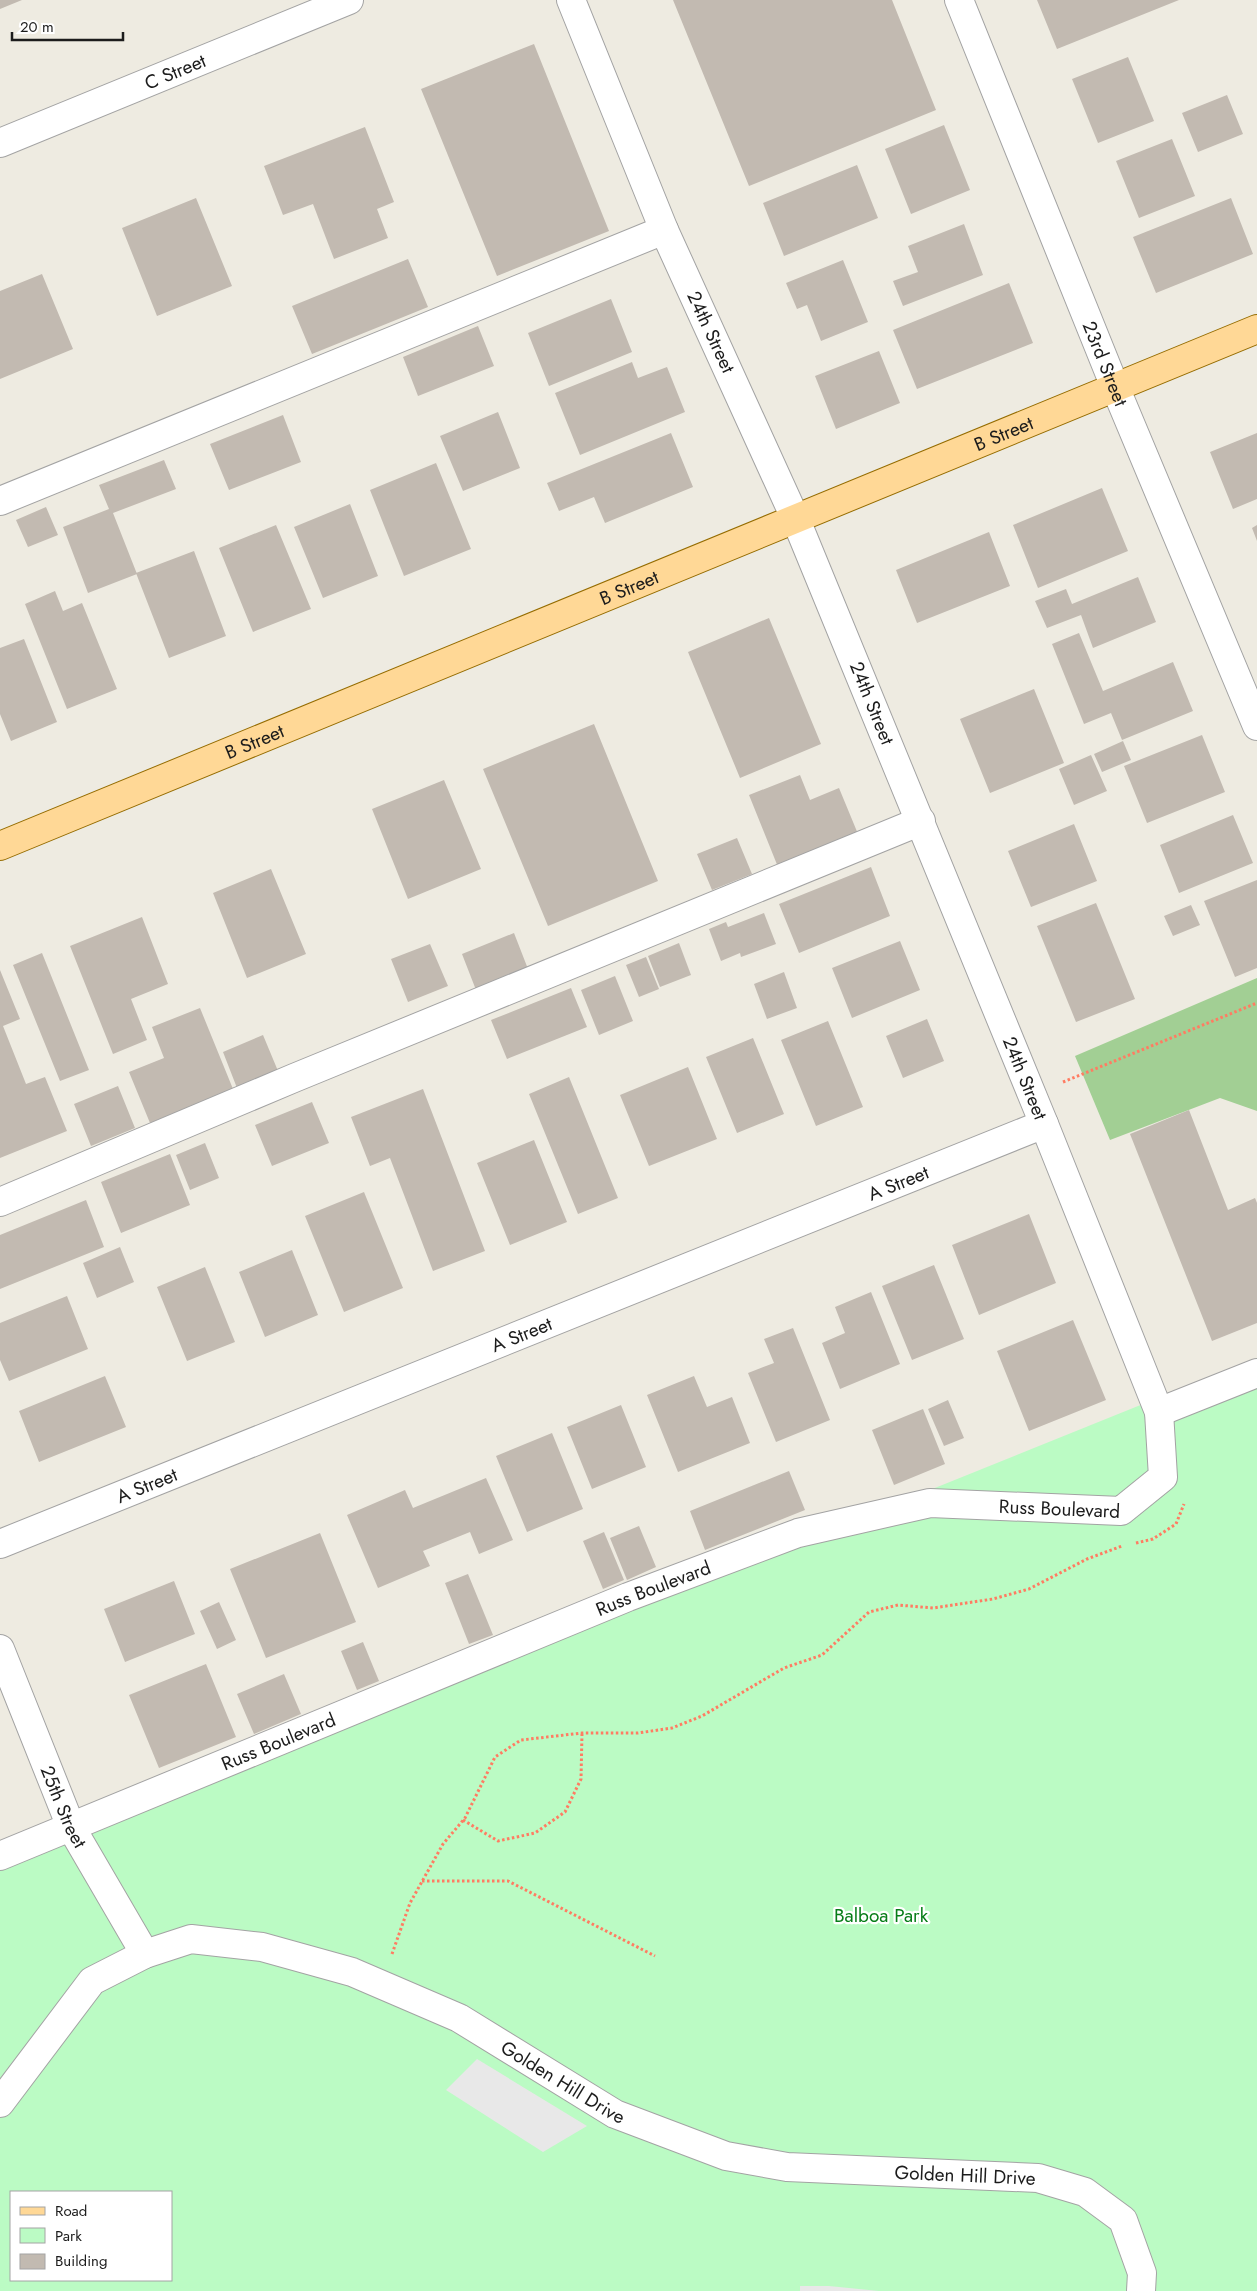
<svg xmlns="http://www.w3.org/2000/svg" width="1257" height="2291" font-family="Jost,sans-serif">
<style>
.forest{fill:#a2cf94}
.park{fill:#bbfbc4;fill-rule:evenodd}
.parking{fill:#e8e8e8}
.building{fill:#c2bab1}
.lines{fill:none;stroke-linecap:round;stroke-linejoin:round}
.minor-casing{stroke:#a3a3a3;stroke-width:30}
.major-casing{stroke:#956c00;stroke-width:30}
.path{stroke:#ff7c62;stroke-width:3;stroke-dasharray:2.5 2.5;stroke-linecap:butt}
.minor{stroke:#fff;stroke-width:28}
.major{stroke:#ffd896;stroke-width:28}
.labels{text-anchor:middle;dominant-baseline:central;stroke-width:4.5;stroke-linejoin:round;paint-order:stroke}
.street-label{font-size:19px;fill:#1c1c1c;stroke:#fff}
.park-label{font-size:19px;fill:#077d18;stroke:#fff}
</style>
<rect width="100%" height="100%" fill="#eeebe1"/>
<!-- forest -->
<path class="forest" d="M 1257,978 L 1257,1111 L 1220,1098 L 1110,1140 L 1075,1056 Z"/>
<!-- park -->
<path class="park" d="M 1257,1358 L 1257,2291 L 0,2291 L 0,1865 ZM 11,2192 L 171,2192 L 171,2280 L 11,2280 Z"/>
<!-- parking -->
<path class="parking" d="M 477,2059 L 587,2126 L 543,2152 L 446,2090 Z
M 800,2286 L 829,2286 L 879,2291 L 800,2291 Z"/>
<!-- building -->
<path class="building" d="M 0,0 L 22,0 L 0,9 Z
M 673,0 L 892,0 L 936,110 L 749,186 Z
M 1037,0 L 1179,0 L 1057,49 Z
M 534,44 L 609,231 L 497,276 L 421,89 Z
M 1128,57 L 1154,121 L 1098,143 L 1072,79 Z
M 1227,95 L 1243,134 L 1198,152 L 1182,113 Z
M 944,125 L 970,190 L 911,214 L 885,149 Z
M 365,127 L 394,202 L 377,209 L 388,238 L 334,259 L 313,204 L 283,215 L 264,166 Z
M 1172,139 L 1195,196 L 1139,218 L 1116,161 Z
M 857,165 L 878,218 L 784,256 L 763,203 Z
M 196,198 L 232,286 L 157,316 L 122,228 Z
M 1231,198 L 1253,254 L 1156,293 L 1133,237 Z
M 964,224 L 983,275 L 903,306 L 893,281 L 918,272 L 908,246 Z
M 408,259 L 428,307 L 312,354 L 292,306 Z
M 843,260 L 868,322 L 821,341 L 807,305 L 797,309 L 786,283 Z
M 42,274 L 73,349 L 0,379 L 0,291 Z
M 1009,283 L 1033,343 L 917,389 L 893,330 Z
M 611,299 L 632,352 L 549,386 L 528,333 Z
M 478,326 L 494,366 L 418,396 L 403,357 Z
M 879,351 L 900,403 L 836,429 L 815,376 Z
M 632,362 L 638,378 L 667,367 L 685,412 L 580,455 L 555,393 Z
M 498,412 L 520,468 L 463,491 L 440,436 Z
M 283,415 L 301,462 L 229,490 L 210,444 Z
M 671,433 L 693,487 L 605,523 L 594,497 L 559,511 L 547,483 Z
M 1257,433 L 1257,499 L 1233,509 L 1210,452 Z
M 164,460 L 176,489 L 113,513 L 137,574 L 88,593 L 63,527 L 109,509 L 99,485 Z
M 436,463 L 471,549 L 404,576 L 370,490 Z
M 1102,488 L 1128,551 L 1038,588 L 1013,525 Z
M 350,504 L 378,576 L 323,598 L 294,527 Z
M 46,507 L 58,535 L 28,547 L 16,520 Z
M 276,525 L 311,609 L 253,632 L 219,548 Z
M 1257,525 L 1257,541 L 1252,528 Z
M 989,532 L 1010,586 L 917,623 L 896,570 Z
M 194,551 L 226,636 L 169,658 L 136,573 Z
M 1138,577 L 1156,622 L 1093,648 L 1081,615 L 1047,628 L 1035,601 L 1066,589 L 1072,604 Z
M 55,591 L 63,611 L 82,603 L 117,689 L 67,709 L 25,604 Z
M 769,618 L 821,744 L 740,778 L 688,652 Z
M 1079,633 L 1103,691 L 1173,662 L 1193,711 L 1122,740 L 1111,713 L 1084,724 L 1052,644 Z
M 24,639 L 57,722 L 11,741 L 0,714 L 0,648 Z
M 1034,689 L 1064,763 L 990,793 L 960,719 Z
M 594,724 L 658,881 L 548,926 L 483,769 Z
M 1202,735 L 1225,792 L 1147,823 L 1124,766 Z
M 1123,741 L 1131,760 L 1102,772 L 1094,754 Z
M 1091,755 L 1107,791 L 1074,805 L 1059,769 Z
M 800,775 L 810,800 L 839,788 L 858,834 L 778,867 L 749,795 Z
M 444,780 L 481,869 L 408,899 L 372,809 Z
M 1233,815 L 1253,863 L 1179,893 L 1160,845 Z
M 1074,824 L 1097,881 L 1031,907 L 1008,851 Z
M 737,838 L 752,874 L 712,890 L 697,854 Z
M 871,867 L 890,916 L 799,953 L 779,904 Z
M 271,869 L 306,954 L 247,978 L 213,893 Z
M 1257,880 L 1257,968 L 1235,977 L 1204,901 Z
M 1096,903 L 1135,999 L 1076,1022 L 1037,926 Z
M 1191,905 L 1200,925 L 1173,936 L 1164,916 Z
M 764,913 L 776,944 L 741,957 L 740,953 L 721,961 L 709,929 L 726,922 L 728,927 Z
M 142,917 L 168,984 L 131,999 L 147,1040 L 113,1054 L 70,946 Z
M 514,933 L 528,969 L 476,990 L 462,954 Z
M 900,941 L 920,990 L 852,1018 L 832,968 Z
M 679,943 L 691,975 L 660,987 L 648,956 Z
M 430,944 L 448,986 L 408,1002 L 391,959 Z
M 42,953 L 89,1070 L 60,1081 L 13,965 Z
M 646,957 L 659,989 L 639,997 L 626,965 Z
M 0,970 L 20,1019 L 3,1026 L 26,1084 L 45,1077 L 67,1131 L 0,1158 Z
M 784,972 L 797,1008 L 767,1019 L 754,984 Z
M 615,976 L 633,1021 L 599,1035 L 581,990 Z
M 571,988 L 587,1027 L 507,1059 L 491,1020 Z
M 200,1008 L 233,1089 L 150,1123 L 129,1072 L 164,1058 L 152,1027 Z
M 927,1019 L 944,1061 L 903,1078 L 886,1036 Z
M 828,1021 L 863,1107 L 816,1126 L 781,1040 Z
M 263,1035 L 278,1071 L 237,1088 L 223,1052 Z
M 753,1038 L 784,1114 L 737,1133 L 706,1057 Z
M 688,1067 L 717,1139 L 649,1166 L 620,1095 Z
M 569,1077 L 618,1198 L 578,1214 L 529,1094 Z
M 118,1086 L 135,1128 L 91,1146 L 74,1104 Z
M 423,1089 L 485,1251 L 433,1271 L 390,1158 L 370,1166 L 351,1117 Z
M 312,1102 L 329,1143 L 272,1166 L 255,1125 Z
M 1189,1110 L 1228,1210 L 1255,1198 L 1257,1203 L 1257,1323 L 1212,1341 L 1130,1134 Z
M 534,1140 L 567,1222 L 510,1245 L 477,1163 Z
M 205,1143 L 219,1178 L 190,1190 L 176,1155 Z
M 170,1154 L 190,1205 L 121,1233 L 101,1182 Z
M 364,1192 L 403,1288 L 344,1312 L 305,1216 Z
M 86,1200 L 104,1247 L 0,1289 L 0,1235 Z
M 1029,1214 L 1056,1283 L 979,1315 L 952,1245 Z
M 120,1247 L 134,1282 L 97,1298 L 83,1263 Z
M 292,1250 L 318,1315 L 265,1337 L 239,1272 Z
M 934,1265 L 964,1339 L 912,1360 L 882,1286 Z
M 205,1267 L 235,1342 L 187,1361 L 157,1287 Z
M 871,1292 L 900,1364 L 840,1389 L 822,1343 L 845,1333 L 835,1307 Z
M 67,1296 L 88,1349 L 9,1381 L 0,1360 L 0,1323 Z
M 1073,1320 L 1106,1400 L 1029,1431 L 997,1351 Z
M 793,1328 L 830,1420 L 776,1442 L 748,1373 L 774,1363 L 764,1339 Z
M 105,1376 L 126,1427 L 39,1462 L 19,1411 Z
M 694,1376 L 707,1407 L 732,1397 L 750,1443 L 678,1472 L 647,1395 Z
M 948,1400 L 964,1438 L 944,1446 L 928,1409 Z
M 621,1405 L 646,1467 L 592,1489 L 567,1427 Z
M 923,1409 L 945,1464 L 894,1485 L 872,1430 Z
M 552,1433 L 583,1509 L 527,1532 L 496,1456 Z
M 789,1471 L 805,1510 L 705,1550 L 690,1511 Z
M 486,1478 L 513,1540 L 479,1554 L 470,1532 L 423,1551 L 430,1566 L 378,1588 L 347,1515 L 405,1490 L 413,1508 Z
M 639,1526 L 656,1567 L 627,1580 L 610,1538 Z
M 604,1532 L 624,1580 L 603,1589 L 583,1541 Z
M 320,1533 L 356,1622 L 266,1658 L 230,1569 Z
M 468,1574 L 493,1635 L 469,1644 L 445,1583 Z
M 174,1581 L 195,1634 L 125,1662 L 104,1609 Z
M 219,1602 L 236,1640 L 217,1649 L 200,1611 Z
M 363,1642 L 379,1681 L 357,1690 L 341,1651 Z
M 206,1664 L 236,1737 L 159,1768 L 129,1695 Z
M 284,1674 L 301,1714 L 254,1734 L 237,1694 Z"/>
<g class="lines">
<defs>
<g id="minor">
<path id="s1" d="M 959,0 L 1115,387 L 1257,726"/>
<path id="s2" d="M 0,143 L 349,0"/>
<path d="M 0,501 L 664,230"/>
<path d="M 0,1202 L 294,1078 L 921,821"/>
<path d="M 1159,1412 L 1257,1373"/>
<path id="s3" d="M 0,1544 L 1044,1124"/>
<path id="s4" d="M 0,1649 L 71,1827 L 145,1954"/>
<path id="s5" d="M 0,1856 L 628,1597 L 798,1533 L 930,1503 L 1121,1511 L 1163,1477 L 1159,1412 L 1044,1124 L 796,520 L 664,230 L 571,0"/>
<path id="s6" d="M 0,2103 L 92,1981 L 145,1954 L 191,1939 L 262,1947 L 352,1972 L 459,2018 L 615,2114 L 726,2156 L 787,2167 L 1038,2178 L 1085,2192 L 1123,2220 L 1142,2273 L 1141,2291"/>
</g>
<g id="major">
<path id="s7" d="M 0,846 L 1257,329"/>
</g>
</defs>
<!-- minor casing -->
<use href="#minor" class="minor-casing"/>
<!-- major casing -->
<use href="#major" class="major-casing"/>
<!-- path -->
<path class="path" d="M 1063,1082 L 1257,1003
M 1136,1543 L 1153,1539 L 1176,1524 L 1184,1504
M 463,1820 L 498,1841 L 535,1833 L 565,1812 L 581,1779 L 582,1733
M 422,1881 L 508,1881 L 655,1956
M 392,1954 L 410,1903 L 443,1844 L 465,1818 L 495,1757 L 521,1740 L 582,1733 L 638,1733 L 672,1728 L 702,1716 L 784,1668 L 822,1655 L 869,1612 L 898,1605 L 933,1608 L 993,1599 L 1029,1589 L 1087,1559 L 1122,1546"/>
<!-- minor -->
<use href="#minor" class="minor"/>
<!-- major -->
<use href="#major" class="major"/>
</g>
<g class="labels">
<!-- street labels -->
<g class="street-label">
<text stroke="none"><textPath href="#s2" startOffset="189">C Street</textPath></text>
<text transform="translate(711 332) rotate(65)">24th Street</text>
<text stroke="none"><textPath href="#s1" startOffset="392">23rd Street</textPath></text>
<text stroke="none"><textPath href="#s7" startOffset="1085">B Street</textPath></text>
<text stroke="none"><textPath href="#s7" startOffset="680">B Street</textPath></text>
<text transform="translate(872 703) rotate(68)">24th Street</text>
<text stroke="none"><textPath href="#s7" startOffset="275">B Street</textPath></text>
<text transform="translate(1025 1078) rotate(68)">24th Street</text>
<text stroke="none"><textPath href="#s3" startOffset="968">A Street</textPath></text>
<text stroke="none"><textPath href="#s3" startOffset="562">A Street</textPath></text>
<text stroke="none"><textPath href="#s3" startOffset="158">A Street</textPath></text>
<text stroke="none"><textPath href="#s5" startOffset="1126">Russ Boulevard</textPath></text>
<text stroke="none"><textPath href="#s5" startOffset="706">Russ Boulevard</textPath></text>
<text stroke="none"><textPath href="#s5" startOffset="301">Russ Boulevard</textPath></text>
<text stroke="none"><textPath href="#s4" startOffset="170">25th Street</textPath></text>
<text stroke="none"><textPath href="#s6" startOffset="664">Golden Hill Drive</textPath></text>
<text stroke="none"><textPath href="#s6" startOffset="1084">Golden Hill Drive</textPath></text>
</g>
<!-- park labels -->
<g class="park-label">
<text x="881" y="1915">Balboa Park</text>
</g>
</g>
<!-- legend -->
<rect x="10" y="2191" width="162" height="90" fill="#ffffff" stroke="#a4a4a4"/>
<rect x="20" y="2207" width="25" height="8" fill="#ffd896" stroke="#a4a4a4"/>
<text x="55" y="2216" font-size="15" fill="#1c1c1c">Road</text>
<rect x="20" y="2228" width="25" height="15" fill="#bbfbc4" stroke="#a4a4a4"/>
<text x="55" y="2241" font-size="15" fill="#1c1c1c">Park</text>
<rect x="20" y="2254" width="25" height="15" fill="#c2bab1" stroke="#a4a4a4"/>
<text x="55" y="2266" font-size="15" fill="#1c1c1c">Building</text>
<!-- scale -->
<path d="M12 32v8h111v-8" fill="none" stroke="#1c1c1c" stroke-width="2.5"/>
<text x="20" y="32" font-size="15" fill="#1c1c1c" stroke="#ffffff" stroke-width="4" paint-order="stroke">20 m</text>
</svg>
